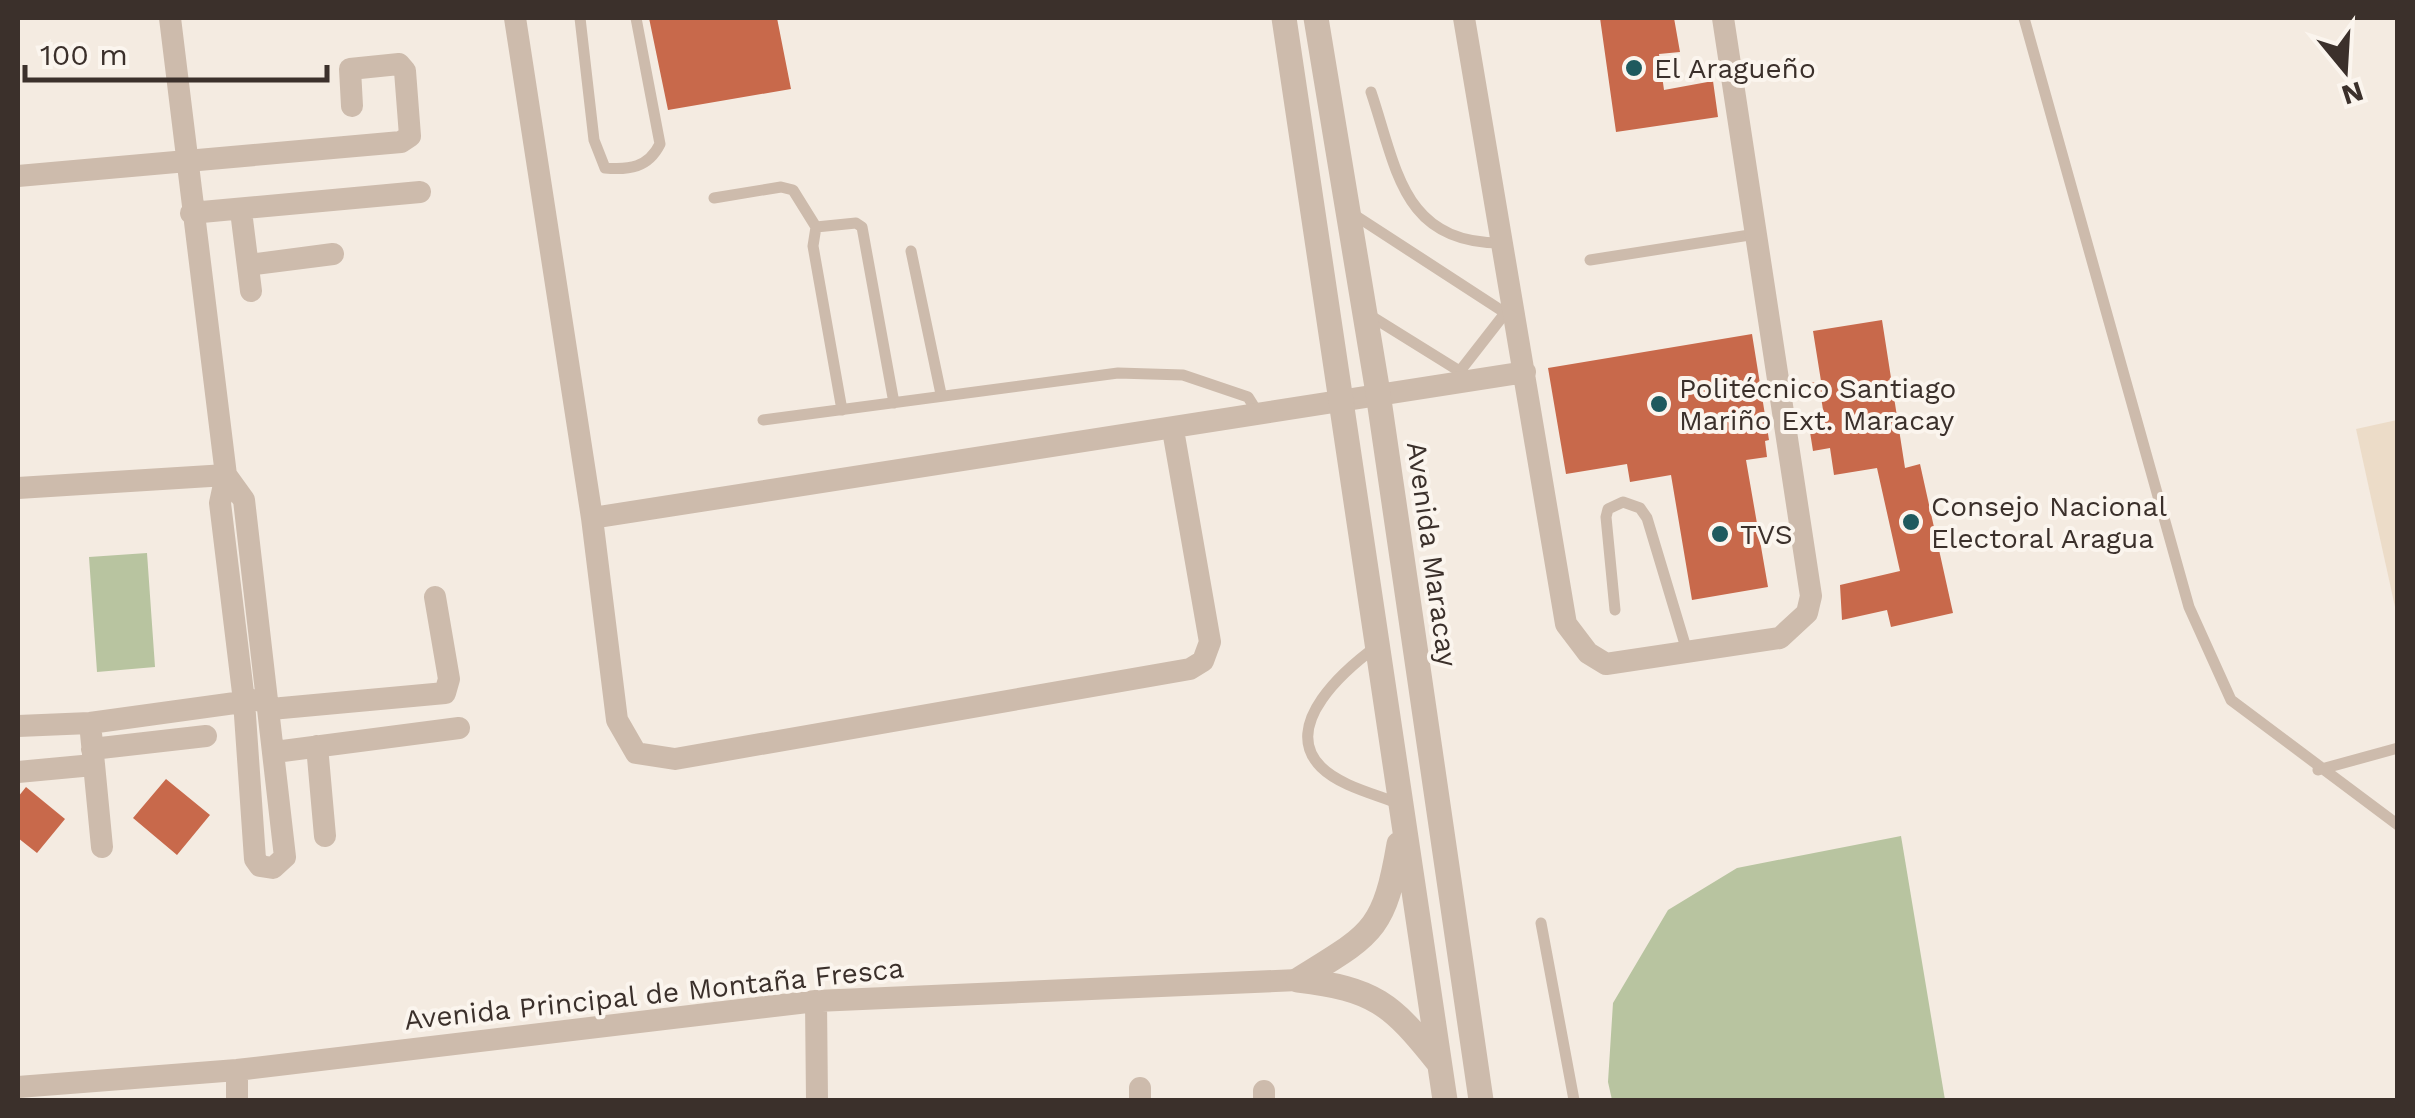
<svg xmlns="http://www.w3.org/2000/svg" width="2415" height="1118" font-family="'Work Sans',sans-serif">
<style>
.green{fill:#b8c4a0}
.plaza{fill:#ecdcc8}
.building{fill:#c8694b}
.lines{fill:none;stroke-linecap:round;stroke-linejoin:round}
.service{stroke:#cdbbac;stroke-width:11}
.minor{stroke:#cdbbac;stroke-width:22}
.tertiary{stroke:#cdbbac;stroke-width:25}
.poi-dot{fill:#1f5a5e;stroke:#fbf5ee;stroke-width:4}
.labels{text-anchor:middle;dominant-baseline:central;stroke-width:8;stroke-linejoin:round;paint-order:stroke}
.poi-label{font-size:28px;fill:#3b302b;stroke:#fbf5ee;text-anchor:start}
.street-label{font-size:28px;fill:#3b302b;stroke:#fbf5ee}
</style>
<rect width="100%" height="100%" fill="#f4ebe1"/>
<!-- green -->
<path class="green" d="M 147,553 L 155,667 L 97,672 L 89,557 Z
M 1901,836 L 1945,1100 L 1612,1100 L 1608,1082 L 1613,1003 L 1668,910 L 1737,868 Z"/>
<!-- plaza -->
<path class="plaza" d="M 2397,420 L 2398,420 L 2397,616 L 2356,429 Z"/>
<!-- building -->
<path class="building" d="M 649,18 L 777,18 L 791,89 L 668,110 Z
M 1600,18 L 1674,18 L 1680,52 L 1659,54 L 1664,90 L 1713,81 L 1718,117 L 1616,132 Z
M 1882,320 L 1905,468 L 1920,464 L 1953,613 L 1891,627 L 1887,610 L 1842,620 L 1840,585 L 1900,571 L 1877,468 L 1834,475 L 1830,448 L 1813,451 L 1810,432 L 1826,429 L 1821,397 L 1807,399 L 1805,384 L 1821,381 L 1813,331 Z
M 1752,334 L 1769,440 L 1765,441 L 1767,457 L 1746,460 L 1768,587 L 1692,600 L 1671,475 L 1630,482 L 1627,464 L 1566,474 L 1548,368 Z
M 166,779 L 210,815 L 177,855 L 133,818 Z
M 26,787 L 65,819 L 37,853 L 18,838 L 18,797 Z"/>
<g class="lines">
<!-- service -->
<path class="service" d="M 580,18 L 594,140 L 605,168 C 629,170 648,168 660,144 L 636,18
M 2024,18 L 2189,607 L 2231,700 L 2398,825
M 1371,92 C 1397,169 1402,244 1503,243
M 714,198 L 781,187 L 793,190 L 816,227
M 1353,214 L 1513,318
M 911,251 L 941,394
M 1590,260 L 1756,234
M 1366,313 L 1469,377
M 1460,371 L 1506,312
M 842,410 L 813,246 L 816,227 L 856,223 L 862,227 L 894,403
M 763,420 L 1118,373 L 1183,375 L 1248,397 L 1258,413
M 1615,610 L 1606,517 L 1608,509 L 1623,502 L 1640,508 L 1647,518 L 1687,651
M 1377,646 C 1347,668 1279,725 1321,767 C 1340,786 1375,794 1400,804
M 2318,770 L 2398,748
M 1541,923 L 1574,1100"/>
<!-- minor -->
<path class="minor" d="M 170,18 L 226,475 L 220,503 L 244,701 L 255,859 L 260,866 L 273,868 L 285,857 L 244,500 L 226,475
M 515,18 L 592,518 L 617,720 L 636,753 L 675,759 L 1190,669 L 1203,661 L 1210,642 L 1173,430
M 1464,18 L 1566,624 L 1588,653 L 1606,664 L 1780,638 L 1807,613 L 1811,596 L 1723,18
M 18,176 L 401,142 L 410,136 L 405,71 L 399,64 L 350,69 L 352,106
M 241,211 L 251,291
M 191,213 L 420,192
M 248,265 L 333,254
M 18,488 L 226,475
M 592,518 L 1525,372
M 271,709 L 445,693 L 449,679 L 435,597
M 90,723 L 102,847
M 18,726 L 90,723 L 257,700
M 317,746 L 325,836
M 92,749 L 206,736
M 275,752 L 459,728
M 18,772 L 93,765
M 816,1001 L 817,1100
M 237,1070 L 237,1100
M 18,1087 L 237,1070 L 816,1001 L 1298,980
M 1264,1091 L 1264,1100
M 1140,1100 L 1140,1088"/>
<!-- tertiary -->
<path class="tertiary" d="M 1284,18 L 1445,1100
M 1316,18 L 1378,393 L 1481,1100
M 1298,980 C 1372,934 1384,932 1399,844
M 1298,980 C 1374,989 1391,1003 1438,1062"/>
</g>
<!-- markers -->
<g class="poi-dot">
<circle cx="1634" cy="68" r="10"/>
<circle cx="1659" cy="404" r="10"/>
<circle cx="1911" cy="522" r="10"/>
<circle cx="1720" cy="534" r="10"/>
</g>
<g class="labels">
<!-- poi labels -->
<g class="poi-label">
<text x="1654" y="68">El Aragueño</text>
<text x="1679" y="388">Politécnico Santiago<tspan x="1679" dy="32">Mariño Ext. Maracay</tspan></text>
<text x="1931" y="506">Consejo Nacional<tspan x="1931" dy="32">Electoral Aragua</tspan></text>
<text x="1740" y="534">TVS</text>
</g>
<!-- street labels -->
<g class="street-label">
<text transform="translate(1432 554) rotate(82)">Avenida Maracay</text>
<text transform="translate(654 994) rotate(-6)">Avenida Principal de Montaña Fresca</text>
</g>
</g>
<!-- border -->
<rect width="2415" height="1118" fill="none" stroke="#3b302b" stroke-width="40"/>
<!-- north arrow -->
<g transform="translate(2345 70) rotate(162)" stroke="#fbf5ee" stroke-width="8" paint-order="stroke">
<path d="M0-8L18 38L0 25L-18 38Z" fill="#3b302b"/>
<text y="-15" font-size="28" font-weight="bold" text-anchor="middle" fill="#3b302b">N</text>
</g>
<!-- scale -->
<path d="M25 65v15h302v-15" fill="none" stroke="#3b302b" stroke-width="5"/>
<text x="40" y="65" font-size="30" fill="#3b302b" stroke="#fbf5ee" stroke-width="8" paint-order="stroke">100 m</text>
</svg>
